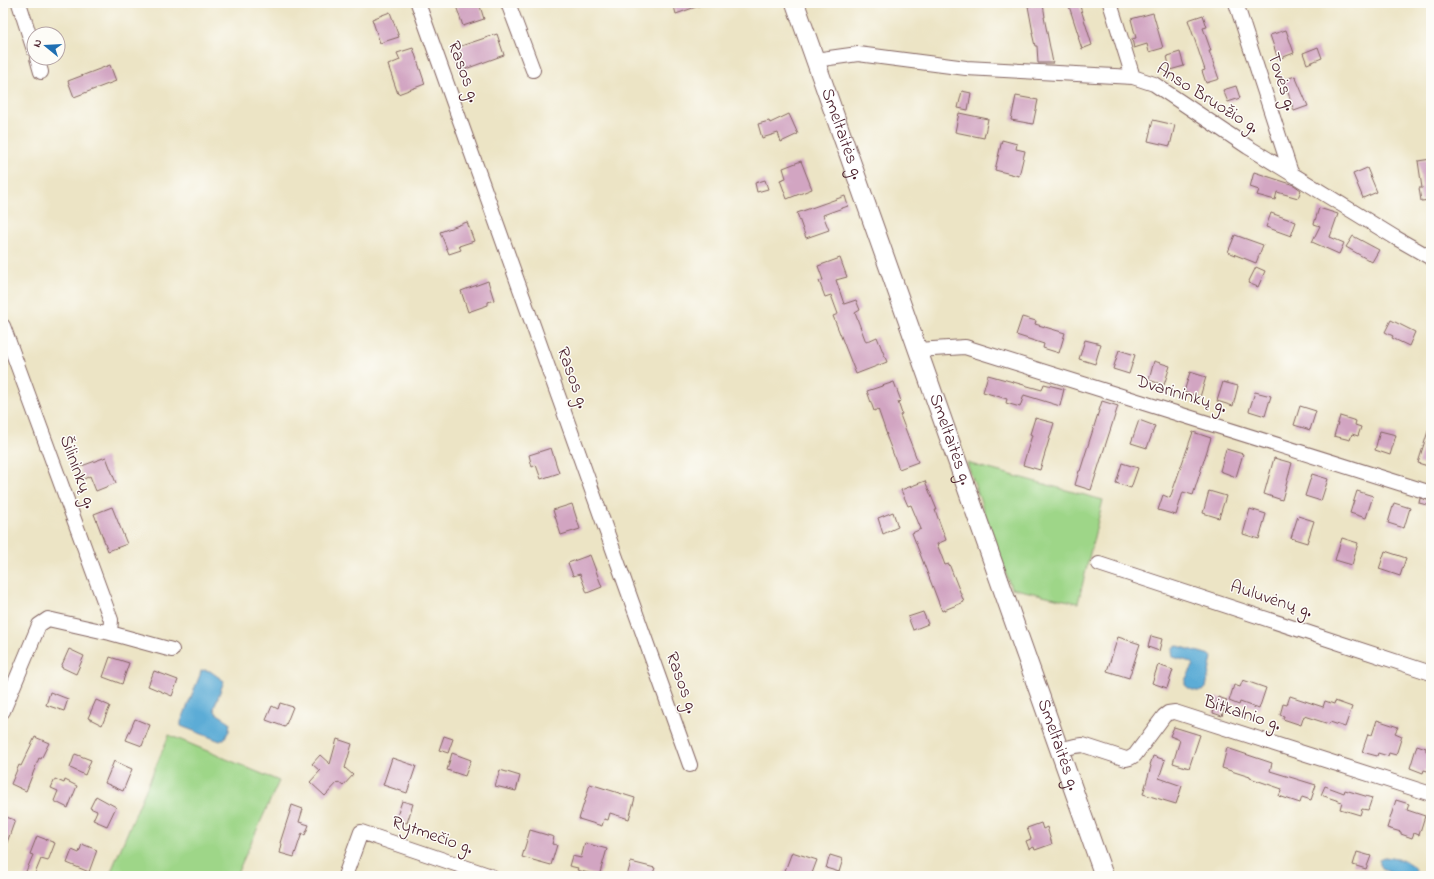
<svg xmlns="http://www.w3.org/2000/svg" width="1434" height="879" font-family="'Indie Flower',sans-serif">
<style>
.green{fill:#9ed688;stroke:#747a5a}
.water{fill:#5bacd6;stroke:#526680}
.building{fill:#d2a5c2}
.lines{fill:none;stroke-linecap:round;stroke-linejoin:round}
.minor-casing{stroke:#836461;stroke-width:16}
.major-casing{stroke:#836461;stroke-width:20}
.minor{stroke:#fff;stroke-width:14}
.major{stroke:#fff;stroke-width:18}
.labels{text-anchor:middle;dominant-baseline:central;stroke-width:3;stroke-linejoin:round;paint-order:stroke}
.street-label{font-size:18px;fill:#4a1f2b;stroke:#fdfcf7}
</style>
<rect width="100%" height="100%" fill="#fdfcf7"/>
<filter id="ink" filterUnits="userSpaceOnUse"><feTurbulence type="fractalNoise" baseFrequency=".025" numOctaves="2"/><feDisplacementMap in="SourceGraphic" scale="8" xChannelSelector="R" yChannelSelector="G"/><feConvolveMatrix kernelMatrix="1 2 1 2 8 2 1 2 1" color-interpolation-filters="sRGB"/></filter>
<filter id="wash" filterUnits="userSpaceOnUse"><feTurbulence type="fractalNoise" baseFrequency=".012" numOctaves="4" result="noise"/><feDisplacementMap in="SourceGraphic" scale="16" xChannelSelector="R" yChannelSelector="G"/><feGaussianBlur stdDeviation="0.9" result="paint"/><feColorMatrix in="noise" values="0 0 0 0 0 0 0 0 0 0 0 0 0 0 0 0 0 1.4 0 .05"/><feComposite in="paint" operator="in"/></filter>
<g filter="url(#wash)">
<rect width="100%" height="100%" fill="#ece4c5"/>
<!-- green -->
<path class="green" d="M 967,463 L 1103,500 L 1078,603 L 1011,588 Z
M 169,735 L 279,781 L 236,876 L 109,876 Z"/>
<!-- water -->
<path class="water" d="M 1178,646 L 1210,655 L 1212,657 L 1206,688 L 1204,690 C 1198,693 1190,690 1185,685 L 1185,680 L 1193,666 L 1191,662 L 1173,657 L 1172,650 L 1174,647 Z
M 204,670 L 210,671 L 224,681 L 214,708 L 216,713 L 230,722 L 229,731 L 224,739 L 220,741 L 181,726 L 181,722 L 200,675 L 201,671 Z
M 1384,857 C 1394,858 1418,861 1416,876 C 1401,877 1389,875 1379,865 L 1379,859 Z"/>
<g id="blocks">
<!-- building -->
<path class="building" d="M 455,3 L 479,3 L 484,19 L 463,26 Z
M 673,3 L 704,3 L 704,4 L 676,14 Z
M 1068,3 L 1079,3 L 1092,45 L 1082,49 L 1078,37 L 1079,37 Z
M 1043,4 L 1045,17 L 1044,17 L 1053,63 L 1038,63 L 1037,46 L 1035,46 L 1032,33 L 1033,33 L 1028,6 Z
M 390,12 L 399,37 L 380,43 L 372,19 Z
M 1153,13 L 1163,48 L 1149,52 L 1147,44 L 1134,48 L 1132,39 L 1136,38 L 1131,19 Z
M 1203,15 L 1207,27 L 1203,28 L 1211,51 L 1209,51 L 1219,79 L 1206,83 L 1202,71 L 1205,70 L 1188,20 Z
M 1286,30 L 1294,53 L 1278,59 L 1270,35 Z
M 497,34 L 504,55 L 460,71 L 452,49 Z
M 1318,47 L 1322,58 L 1307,64 L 1303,53 Z
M 413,48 L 425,84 L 398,94 L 388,65 L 400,60 L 397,53 Z
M 1180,52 L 1184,66 L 1170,70 L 1167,56 Z
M 110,65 L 116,81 L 74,97 L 68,81 Z
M 1295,76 L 1308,106 L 1294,111 L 1284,80 Z
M 1236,86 L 1240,98 L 1228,102 L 1223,90 Z
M 962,91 L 971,93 L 968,110 L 958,108 Z
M 1016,96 L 1038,100 L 1033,124 L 1011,120 Z
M 959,113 L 988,119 L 984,138 L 955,132 Z
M 789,114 L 798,134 L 781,142 L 778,133 L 762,138 L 758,124 L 769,121 L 770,123 Z
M 1153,120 L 1175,125 L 1170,146 L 1148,141 Z
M 1002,140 L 1017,144 L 1016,149 L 1025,151 L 1019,176 L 995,170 Z
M 1431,159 L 1431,200 L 1421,201 L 1419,188 L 1422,188 L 1418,161 Z
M 801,161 L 812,189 L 787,199 L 780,180 L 786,178 L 783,168 Z
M 1367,168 L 1377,192 L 1363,198 L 1353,174 Z
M 1254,172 L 1294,185 L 1301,190 L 1298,198 L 1277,192 L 1275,200 L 1257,195 L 1259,190 L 1250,187 Z
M 765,180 L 768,189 L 757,192 L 755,183 Z
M 845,196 L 848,206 L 823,215 L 829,230 L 806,238 L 797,213 Z
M 1319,208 L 1338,214 L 1330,237 L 1344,243 L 1339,254 L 1312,242 L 1320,226 L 1314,224 Z
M 1271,213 L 1296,222 L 1291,236 L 1266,227 Z
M 467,222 L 474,241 L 459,246 L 461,250 L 449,254 L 440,232 Z
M 1235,235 L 1263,245 L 1256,263 L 1228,252 Z
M 1353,236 L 1379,250 L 1372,262 L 1346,247 Z
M 840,258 L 847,277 L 836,280 L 844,304 L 856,300 L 860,310 L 855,313 L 866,342 L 877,337 L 887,362 L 856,374 L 833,316 L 838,314 L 831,295 L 825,297 L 819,281 L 823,280 L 818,266 Z
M 1256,267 L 1265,271 L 1258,287 L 1248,283 Z
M 488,281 L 494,300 L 488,302 L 488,305 L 468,312 L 461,291 Z
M 1022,317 L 1036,321 L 1035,324 L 1065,333 L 1059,353 L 1043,348 L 1044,344 L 1016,335 Z
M 1391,320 L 1415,332 L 1409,346 L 1392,338 L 1393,336 L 1385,332 Z
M 1085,340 L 1101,344 L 1095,364 L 1079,359 Z
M 1119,350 L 1135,355 L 1129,374 L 1113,369 Z
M 1154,361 L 1170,366 L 1164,385 L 1149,380 Z
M 1190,372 L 1206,377 L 1200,397 L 1184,392 Z
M 988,375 L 1042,390 L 1044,384 L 1064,389 L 1060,406 L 1024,395 L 1020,407 L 1006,403 L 1007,399 L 983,392 Z
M 894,382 L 901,401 L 898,402 L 902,414 L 900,415 L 918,462 L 899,469 L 886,435 L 887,435 L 878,409 L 874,411 L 867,391 Z
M 1223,382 L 1238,386 L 1233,406 L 1217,401 Z
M 1255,392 L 1271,396 L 1265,416 L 1249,411 Z
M 1102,401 L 1118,406 L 1091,490 L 1075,485 L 1079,471 L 1080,471 Z
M 1300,406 L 1316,411 L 1310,430 L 1294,425 Z
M 1340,416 L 1356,421 L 1355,425 L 1361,427 L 1358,436 L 1352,434 L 1350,440 L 1334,436 Z
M 1035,418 L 1054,423 L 1040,470 L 1023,465 L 1032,435 L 1030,434 Z
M 1139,420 L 1155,426 L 1147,448 L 1131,443 Z
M 1429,428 L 1431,429 L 1431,467 L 1418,463 Z
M 1380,431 L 1396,435 L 1390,455 L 1375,450 Z
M 1193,432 L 1211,438 L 1193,495 L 1183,492 L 1176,515 L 1158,510 L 1163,495 L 1170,498 Z
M 551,448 L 559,473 L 541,479 L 536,465 L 532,467 L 529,455 Z
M 1226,449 L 1243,454 L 1236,477 L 1220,471 Z
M 106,457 L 116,483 L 96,491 L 90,476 L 84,479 L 79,467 Z
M 1274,458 L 1292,463 L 1282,500 L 1264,494 Z
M 1122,463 L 1138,468 L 1131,488 L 1116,483 Z
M 1312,474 L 1328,479 L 1321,501 L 1305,496 Z
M 925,481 L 937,510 L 935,510 L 946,540 L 937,544 L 945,565 L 949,564 L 964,602 L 942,611 L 912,533 L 921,529 L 911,505 L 908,506 L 901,490 Z
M 1209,491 L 1226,496 L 1219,518 L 1203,513 Z
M 1357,491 L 1373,496 L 1366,518 L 1350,513 Z
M 1420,498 L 1431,501 L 1431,506 L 1419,503 Z
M 1394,503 L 1410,508 L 1404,528 L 1388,523 Z
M 572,504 L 580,529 L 561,535 L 553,510 Z
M 112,507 L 127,544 L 108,551 L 94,514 Z
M 1250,509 L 1266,514 L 1259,539 L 1243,534 Z
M 893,512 L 898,527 L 883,534 L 878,518 Z
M 1298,516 L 1314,521 L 1307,543 L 1291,538 Z
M 1342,538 L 1358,543 L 1352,565 L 1335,560 Z
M 1385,551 L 1406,558 L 1400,576 L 1379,569 Z
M 590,555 L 602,587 L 587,593 L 580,574 L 573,576 L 568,563 Z
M 923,612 L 928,624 L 913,630 L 908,617 Z
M 1151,636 L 1162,639 L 1159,651 L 1148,647 Z
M 1118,637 L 1140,644 L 1129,678 L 1107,671 Z
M 69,649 L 84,656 L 76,674 L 61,667 Z
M 110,657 L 129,663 L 122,684 L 103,677 Z
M 1158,665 L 1173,670 L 1167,688 L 1152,683 Z
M 154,671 L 178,680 L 172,696 L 148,686 Z
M 1243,680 L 1266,688 L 1259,709 L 1240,702 L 1239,705 L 1229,701 L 1234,685 L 1240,687 Z
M 50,692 L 68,699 L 64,711 L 46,705 Z
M 1290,696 L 1323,707 L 1325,701 L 1334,704 L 1335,701 L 1352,707 L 1345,727 L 1330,722 L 1329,724 L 1304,716 L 1301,725 L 1283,719 L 1284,716 L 1280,715 L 1283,704 L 1287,705 Z
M 1218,697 L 1227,700 L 1222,716 L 1213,713 Z
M 96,700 L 110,706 L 102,725 L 88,718 Z
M 280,703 L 293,707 L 285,727 L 266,720 L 272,706 L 278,709 Z
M 135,719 L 150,725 L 142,746 L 126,740 Z
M 1377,720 L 1398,727 L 1395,733 L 1402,736 L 1396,755 L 1389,753 L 1388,756 L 1378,753 L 1377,756 L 1362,752 L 1368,734 L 1372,735 Z
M 1174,727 L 1200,735 L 1189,768 L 1173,763 L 1180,740 L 1170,736 Z
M 444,736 L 453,739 L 448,753 L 439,750 Z
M 35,737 L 49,743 L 41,759 L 39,758 L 26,791 L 11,784 L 19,765 L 21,766 Z
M 337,739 L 352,744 L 345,768 L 353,775 L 343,786 L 338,782 L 325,796 L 310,782 L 320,771 L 312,764 L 320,755 L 330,764 Z
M 1417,745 L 1426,748 L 1426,751 L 1431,753 L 1431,772 L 1424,770 L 1423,773 L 1410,768 Z
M 1227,748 L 1272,763 L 1270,771 L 1316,785 L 1311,800 L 1302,797 L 1300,803 L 1279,796 L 1282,789 L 1250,778 L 1250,777 L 1222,768 Z
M 452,753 L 471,760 L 465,776 L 447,770 Z
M 75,754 L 91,760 L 85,775 L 70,768 Z
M 1153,756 L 1165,760 L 1159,778 L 1182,786 L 1176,804 L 1143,794 L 1151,766 L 1150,765 Z
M 392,758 L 416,766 L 407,793 L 383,785 Z
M 114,761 L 132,769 L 123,791 L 105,783 Z
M 500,770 L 520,776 L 516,791 L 495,786 Z
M 55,779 L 64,783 L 65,780 L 77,786 L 68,808 L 54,801 L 58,791 L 51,788 Z
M 590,784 L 635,798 L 629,819 L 610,813 L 608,820 L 604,819 L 602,826 L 579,819 Z
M 1325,786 L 1344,793 L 1345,790 L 1372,798 L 1368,810 L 1362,809 L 1360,815 L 1340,809 L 1342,802 L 1321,795 Z
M 96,796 L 116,807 L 107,826 L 93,820 L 97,811 L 90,808 Z
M 1396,800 L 1409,804 L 1407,810 L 1425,816 L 1419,835 L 1414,833 L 1412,838 L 1401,834 L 1401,832 L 1387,828 Z
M 402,801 L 413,804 L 407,823 L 396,819 Z
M 292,805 L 303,809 L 299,822 L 309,825 L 305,835 L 302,833 L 294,857 L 280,853 L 282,844 L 280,843 Z
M 3,816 L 15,820 L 4,851 L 3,850 Z
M 1041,823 L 1043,829 L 1047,827 L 1052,844 L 1035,850 L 1034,847 L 1029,849 L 1026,841 L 1031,839 L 1027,828 Z
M 530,830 L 554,837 L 552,844 L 557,845 L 551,865 L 522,857 Z
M 37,836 L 55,843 L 48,861 L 41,859 L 34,876 L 24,876 L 33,855 L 30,854 Z
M 585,843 L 607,849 L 599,876 L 577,870 L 578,868 L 569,866 L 572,856 L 581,858 Z
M 82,844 L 97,850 L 89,872 L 67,863 L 72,850 L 79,853 Z
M 792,852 L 817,860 L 811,876 L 783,876 Z
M 1357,852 L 1371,856 L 1366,869 L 1353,865 Z
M 830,855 L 843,859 L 839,872 L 826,868 Z
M 631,862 L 655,868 L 652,876 L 627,876 Z"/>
</g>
</g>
<g filter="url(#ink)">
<use href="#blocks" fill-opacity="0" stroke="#836461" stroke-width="1"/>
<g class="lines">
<defs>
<path id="minor" d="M 19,3 L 34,50
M 418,3 L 690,765
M 508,3 L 533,70
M 1110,3 L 1133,77
M 1236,3 L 1291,173
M 37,58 L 41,72
M 815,60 L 858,54 L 966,68 L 1133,77 L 1154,84 L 1248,147 L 1396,238 L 1431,258
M 3,326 L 111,620 L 110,633
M 917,350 L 965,347 L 1431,493
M 1099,564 L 1431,673
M 3,711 L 39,625 L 48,619 L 110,633 L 172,650
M 1059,750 L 1075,746 L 1083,745 L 1126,759 L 1130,758 L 1135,755 L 1164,716 L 1168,713 L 1175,712 L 1431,794
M 345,876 L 361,832 L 491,876"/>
<g id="major">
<path id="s1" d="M 795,3 L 1104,876"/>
</g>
</defs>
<!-- minor casing -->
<use href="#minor" class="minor-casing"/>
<!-- major casing -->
<use href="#major" class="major-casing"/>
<!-- minor -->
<use href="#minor" class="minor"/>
<!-- major -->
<use href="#major" class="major"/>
</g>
</g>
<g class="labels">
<!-- street labels -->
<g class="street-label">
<text transform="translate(463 72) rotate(70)">Rasos g.</text>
<text transform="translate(1281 82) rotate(72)">Tovės g.</text>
<text transform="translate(1207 99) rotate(32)">Anso Bruožio g.</text>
<text stroke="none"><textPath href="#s1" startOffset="139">Smeltaitės g.</textPath></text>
<text transform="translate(572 378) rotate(70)">Rasos g.</text>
<text transform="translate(1181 395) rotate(17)">Dvarininkų g.</text>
<text stroke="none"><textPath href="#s1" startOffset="463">Smeltaitės g.</textPath></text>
<text transform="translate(77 472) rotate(70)">Šilininkų g.</text>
<text transform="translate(1271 600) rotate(18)">Auluvėnų g.</text>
<text transform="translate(681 683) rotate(70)">Rasos g.</text>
<text transform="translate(1242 714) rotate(18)">Bitkalnio g.</text>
<text stroke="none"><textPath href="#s1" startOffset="787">Smeltaitės g.</textPath></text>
<text transform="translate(432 836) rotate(19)">Rytmečio g.</text>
</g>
</g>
<!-- margin -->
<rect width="1434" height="879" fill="none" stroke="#fdfcf7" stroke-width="16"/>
<!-- north arrow -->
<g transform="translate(46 46) rotate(288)"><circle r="19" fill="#fdfcf7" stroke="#b5a4a5"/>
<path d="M0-3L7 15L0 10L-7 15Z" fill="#1f6fb2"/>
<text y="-6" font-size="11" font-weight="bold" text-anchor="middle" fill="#4a1f2b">N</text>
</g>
</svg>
